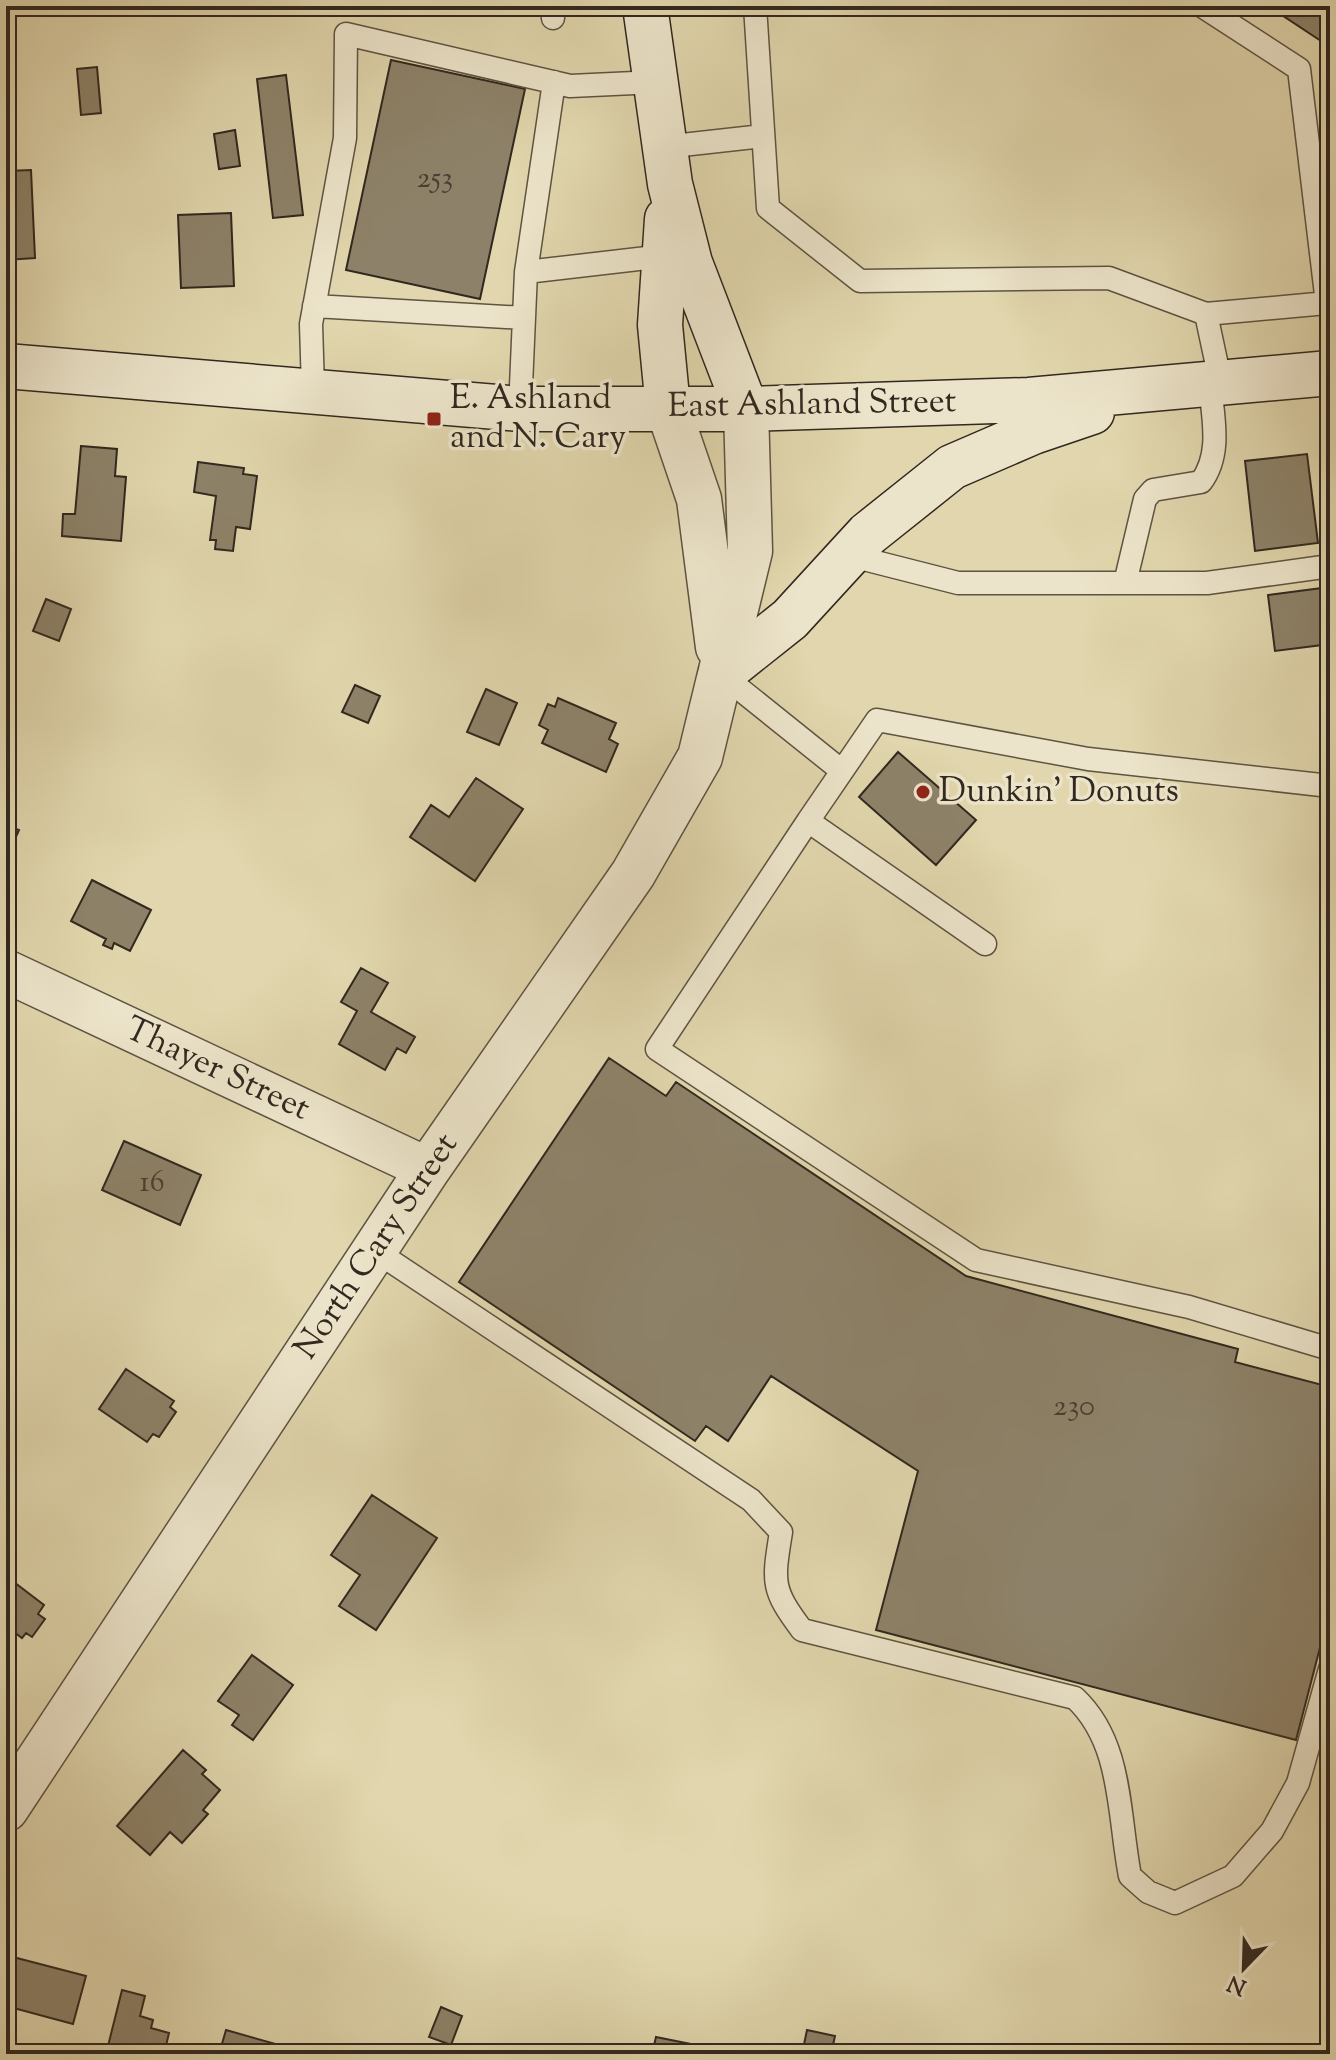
<svg xmlns="http://www.w3.org/2000/svg" width="1336" height="2060" font-family="'Sorts Mill Goudy',serif">
<style>
.building{fill:#8d8269;stroke:#31281f;stroke-width:2}
.lines{fill:none;stroke-linecap:round;stroke-linejoin:round}
.service-casing{stroke:#5d5442;stroke-width:25}
.minor-casing{stroke:#5d5442;stroke-width:45}
.tertiary-casing{stroke:#5d5442;stroke-width:47}
.secondary-casing{stroke:#31281f;stroke-width:47}
.service{stroke:#ece4ca;stroke-width:22}
.minor{stroke:#ece4ca;stroke-width:42}
.tertiary{stroke:#ece4ca;stroke-width:44}
.secondary{stroke:#ece4ca;stroke-width:44}
.poi-dot{fill:#8f2418;stroke:#ece4ca;stroke-width:3}
.labels{text-anchor:middle;dominant-baseline:central;stroke-width:7;stroke-linejoin:round;paint-order:stroke}
.number-label{font-size:30px;fill:#483e32}
.poi-label{font-size:34px;fill:#31281f;stroke:#ece4ca;text-anchor:start}
.street-label{font-size:34px;fill:#31281f;stroke:#ece4ca}
</style>
<rect width="100%" height="100%" fill="#e1d6ad"/>
<filter id="stains"><feTurbulence type="fractalNoise" baseFrequency=".0025" numOctaves="4"/><feColorMatrix values="0 0 0 0 .2 0 0 0 0 .09 0 0 0 0 .02 0 0 0 .5 -.17"/></filter>
<radialGradient id="worn" r=".72"><stop offset=".6" stop-color="#630" stop-opacity="0"/><stop offset="1" stop-color="#630" stop-opacity=".3"/></radialGradient>
<!-- building -->
<path class="building" d="M 360,6 L 437,6 L 360,13 Z
M 1268,6 L 1330,6 L 1330,47 Z
M 391,60 L 525,89 L 480,299 L 346,270 Z
M 97,67 L 101,113 L 81,115 L 77,69 Z
M 286,75 L 303,215 L 273,218 L 257,79 Z
M 235,130 L 240,166 L 219,169 L 214,134 Z
M 31,170 L 35,258 L 6,260 L 6,171 Z
M 231,213 L 234,286 L 181,288 L 178,215 Z
M 6,443 L 10,443 L 7,514 L 6,514 Z
M 81,446 L 117,449 L 115,476 L 126,477 L 121,541 L 62,536 L 63,514 L 75,514 Z
M 1307,454 L 1318,543 L 1255,551 L 1245,461 Z
M 198,462 L 244,468 L 243,474 L 257,476 L 250,529 L 236,527 L 233,551 L 215,549 L 216,540 L 210,540 L 216,496 L 194,492 Z
M 1330,587 L 1330,644 L 1275,651 L 1268,595 Z
M 46,599 L 71,609 L 59,641 L 33,631 Z
M 355,685 L 380,696 L 368,723 L 342,712 Z
M 486,689 L 517,703 L 499,745 L 467,732 Z
M 558,698 L 616,723 L 609,739 L 618,744 L 606,772 L 542,743 L 548,730 L 539,725 L 548,704 L 555,707 Z
M 898,752 L 976,820 L 936,865 L 859,797 Z
M 476,778 L 523,809 L 475,881 L 410,837 L 431,805 L 449,817 Z
M 6,825 L 19,830 L 6,859 Z
M 92,880 L 151,910 L 130,951 L 114,943 L 112,949 L 103,945 L 106,939 L 71,921 Z
M 361,968 L 388,983 L 371,1012 L 415,1037 L 406,1053 L 397,1048 L 385,1070 L 339,1044 L 357,1011 L 341,1002 Z
M 609,1058 L 666,1096 L 676,1082 L 966,1276 L 1238,1349 L 1235,1362 L 1330,1387 L 1330,1609 L 1296,1740 L 876,1630 L 918,1471 L 771,1376 L 728,1441 L 706,1426 L 695,1441 L 459,1282 Z
M 124,1141 L 201,1175 L 180,1225 L 102,1190 Z
M 126,1369 L 174,1401 L 170,1407 L 176,1412 L 159,1437 L 153,1434 L 147,1442 L 99,1409 Z
M 372,1495 L 437,1538 L 376,1630 L 339,1606 L 360,1575 L 331,1555 Z
M 6,1576 L 44,1605 L 38,1614 L 45,1619 L 32,1637 L 26,1633 L 22,1638 L 6,1626 Z
M 252,1655 L 293,1685 L 253,1740 L 232,1725 L 239,1715 L 218,1701 Z
M 183,1750 L 206,1770 L 202,1774 L 220,1790 L 203,1810 L 208,1814 L 182,1843 L 170,1832 L 150,1855 L 117,1826 Z
M 13,1957 L 86,1976 L 73,2024 L 6,2006 L 6,1984 Z
M 122,1990 L 145,1996 L 140,2016 L 153,2020 L 151,2028 L 169,2033 L 164,2054 L 106,2054 Z
M 441,2007 L 462,2016 L 451,2045 L 429,2037 Z
M 226,2030 L 279,2045 L 277,2054 L 219,2054 Z
M 807,2030 L 835,2036 L 831,2054 L 802,2054 Z
M 656,2037 L 706,2047 L 705,2054 L 652,2054 Z"/>
<g class="lines">
<defs>
<path id="service" d="M 552,6 L 553,18
M 755,6 L 768,208 L 860,281 L 1109,278 L 1206,314
M 1202,6 L 1299,69 L 1327,303 L 1330,303
M 664,147 L 763,136
M 526,272 L 554,82
M 314,306 L 524,318
M 1221,384 L 1206,314 L 1327,303
M 313,389 L 311,324 L 345,138 L 346,34 L 570,86 L 656,82
M 520,409 L 526,272 L 664,256
M 848,555 L 958,583 L 1207,583 L 1330,566
M 1125,583 L 1145,499 L 1153,490 L 1201,482 C 1222,454 1213,418 1210,385
M 721,674 L 842,771
M 808,821 L 877,720 L 1088,759 L 1330,786
M 985,944 L 808,821 L 657,1049 L 976,1260 L 1189,1307 L 1330,1349
M 374,1250 L 751,1500 L 781,1532 C 773,1582 771,1589 802,1630 L 1075,1698 C 1123,1743 1118,1814 1130,1876 L 1148,1892 L 1175,1903 L 1233,1876 L 1272,1831 L 1298,1783 L 1330,1669"/>
<path id="minor" d="M 6,971 L 428,1169"/>
<path id="tertiary" d="M 668,408 L 699,499 L 718,647
M 6,1809 L 428,1169 L 633,874 L 700,757 L 750,551 L 746,409"/>
<path id="secondary" d="M 645,6 L 670,184 L 690,263 L 746,409
M 667,219 L 660,325 L 668,408
M 6,366 L 520,409 L 746,409 L 1029,400 L 1330,373
M 721,674 L 790,619 L 868,534 L 952,467 L 1033,432 L 1092,412"/>
</defs>
<!-- service casing -->
<use href="#service" class="service-casing"/>
<!-- minor casing -->
<use href="#minor" class="minor-casing"/>
<!-- tertiary casing -->
<use href="#tertiary" class="tertiary-casing"/>
<!-- secondary casing -->
<use href="#secondary" class="secondary-casing"/>
<!-- service -->
<use href="#service" class="service"/>
<!-- minor -->
<use href="#minor" class="minor"/>
<!-- tertiary -->
<use href="#tertiary" class="tertiary"/>
<!-- secondary -->
<use href="#secondary" class="secondary"/>
</g>
<!-- markers -->
<g class="poi-dot">
<rect x="426" y="411" width="16" height="16" rx="4"/>
<circle cx="923" cy="792" r="8"/>
</g>
<g class="labels">
<!-- number labels -->
<g class="number-label">
<text x="435" y="179">253</text>
<text x="152" y="1183">16</text>
<text x="1074" y="1407">230</text>
</g>
<!-- poi labels -->
<g class="poi-label">
<text x="450" y="399">E. Ashland<tspan x="450" dy="39">and N. Cary</tspan></text>
<text x="939" y="792">Dunkin' Donuts</text>
</g>
<!-- street labels -->
<g class="street-label">
<text transform="translate(812 405) rotate(-1)">East Ashland Street</text>
<text transform="translate(217 1070) rotate(25)">Thayer Street</text>
<text transform="translate(377 1247) rotate(-56)">North Cary Street</text>
</g>
</g>
<!-- margin -->
<rect width="1336" height="2060" fill="none" stroke="#e1d6ad" stroke-width="32"/>
<rect x="8" y="8" width="1320" height="2044" fill="none" stroke="#31281f" stroke-width="4"/>
<rect x="16" y="16" width="1304" height="2028" fill="none" stroke="#31281f" stroke-width="2"/>
<!-- north arrow -->
<g transform="translate(1244 1968) rotate(203)" stroke="#ece4ca" stroke-width="6" paint-order="stroke">
<path d="M0-6L14 30L0 20L-14 30Z" fill="#31281f"/>
<text y="-12" font-size="22" font-weight="bold" text-anchor="middle" fill="#31281f">N</text>
</g>
<rect width="100%" height="100%" filter="url(#stains)"/>
<rect width="100%" height="100%" fill="url(#worn)"/>
</svg>
